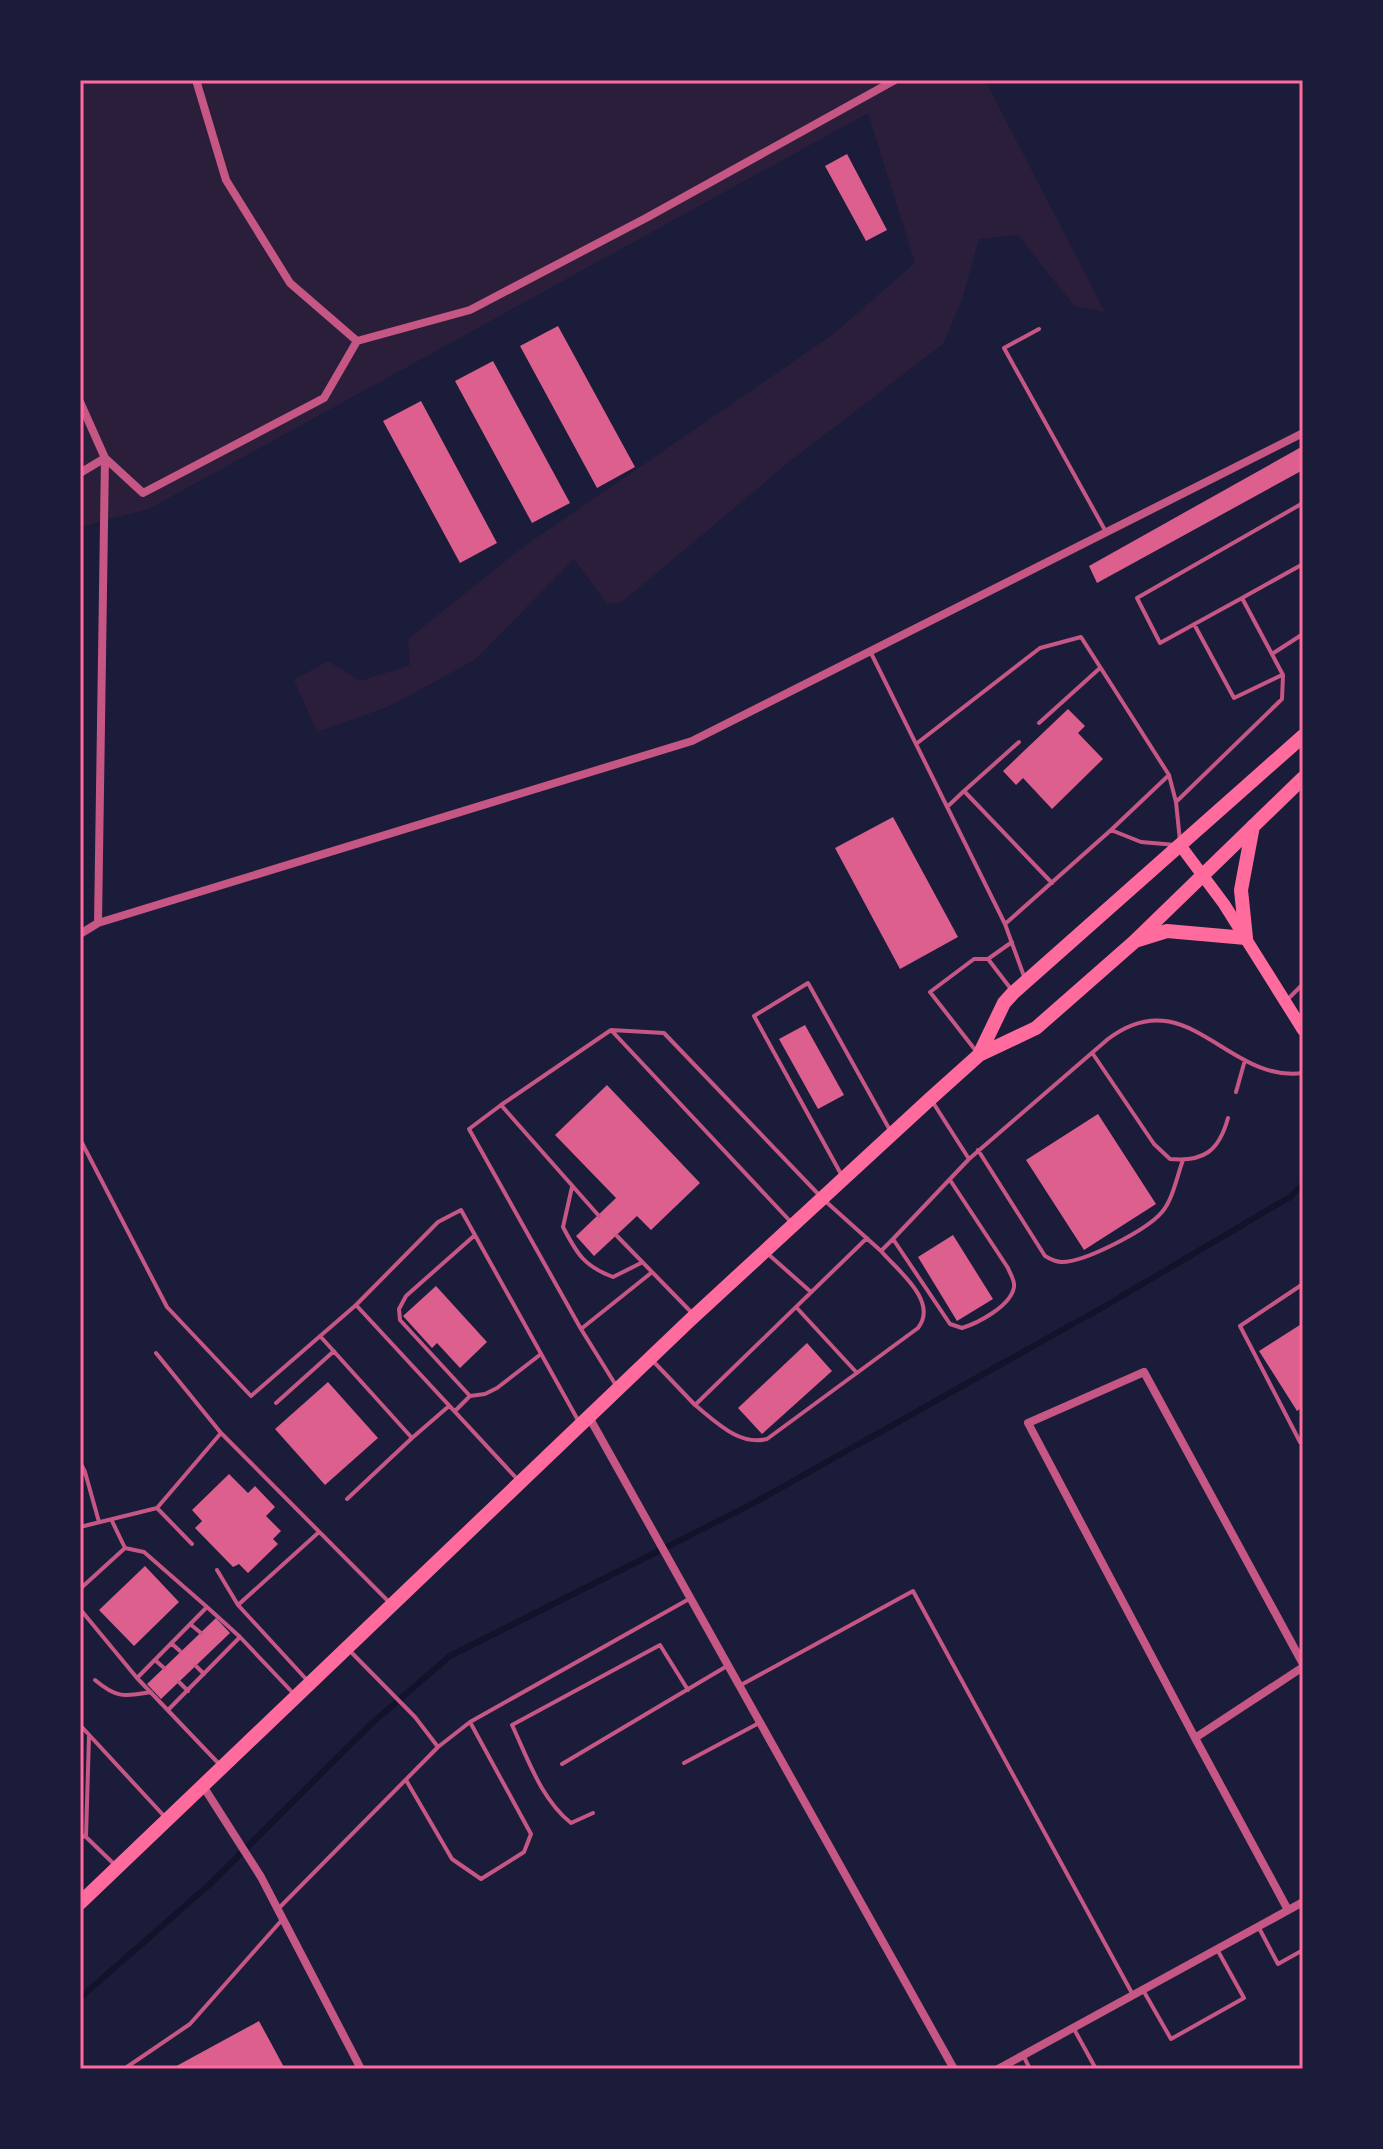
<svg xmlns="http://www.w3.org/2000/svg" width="1383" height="2149" font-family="'Exo 2',sans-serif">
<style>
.green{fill:#2a1e3b}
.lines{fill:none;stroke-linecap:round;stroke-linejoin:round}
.stream{stroke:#12122b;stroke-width:6}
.building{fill:#dd5f8e}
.service{stroke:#c65784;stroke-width:4}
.minor{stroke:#c65784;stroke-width:8}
.secondary{stroke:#ff6b9d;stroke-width:12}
.primary{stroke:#ff6b9d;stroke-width:14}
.neatline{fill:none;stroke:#ff6b9d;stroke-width:3}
</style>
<rect width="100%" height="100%" fill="#1b1b3a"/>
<!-- green -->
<path class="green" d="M 80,80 L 985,80 L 1105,312 L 1074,306 L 1018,235 L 979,239 L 963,296 L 944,343 L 789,462 L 622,602 L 607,604 L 574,559 L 476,659 L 390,706 L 317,732 L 294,680 L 328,661 L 360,681 L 410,665 L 408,639 L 519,550 L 832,335 L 915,263 L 868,113 L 149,509 L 80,527 Z"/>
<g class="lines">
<!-- stream -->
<path class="stream" d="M 80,1998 L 210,1884 L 371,1724 L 450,1656 L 752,1504 L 1105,1306 L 1290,1197 L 1303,1184"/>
</g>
<!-- building -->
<path class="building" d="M 847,154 L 887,230 L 866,241 L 825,166 Z
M 558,326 L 635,467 L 597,488 L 520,346 Z
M 493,361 L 570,503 L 532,523 L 455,381 Z
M 421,401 L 497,543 L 460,563 L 383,421 Z
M 1303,446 L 1303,470 L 1097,583 L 1089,566 Z
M 1068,709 L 1085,726 L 1078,733 L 1103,759 L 1052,809 L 1023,778 L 1016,785 L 1003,771 Z
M 893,817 L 958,937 L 900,969 L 835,848 Z
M 805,1025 L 844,1095 L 818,1109 L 779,1039 Z
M 607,1085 L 700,1183 L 651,1230 L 637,1216 L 594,1256 L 576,1236 L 616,1198 L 555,1135 Z
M 1098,1114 L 1156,1204 L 1084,1250 L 1026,1160 Z
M 953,1235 L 993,1299 L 957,1321 L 918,1257 Z
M 436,1286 L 487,1342 L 460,1368 L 437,1343 L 432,1348 L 403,1316 Z
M 1303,1323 L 1303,1407 L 1297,1411 L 1259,1351 Z
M 807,1343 L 832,1371 L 762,1434 L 738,1408 Z
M 328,1382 L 378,1438 L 325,1485 L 275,1429 Z
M 229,1474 L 248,1493 L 255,1486 L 275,1507 L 266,1516 L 281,1531 L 273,1539 L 278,1544 L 248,1573 L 239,1564 L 233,1567 L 195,1528 L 202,1521 L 192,1510 Z
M 145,1566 L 179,1602 L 134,1646 L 99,1610 Z
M 216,1618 L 230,1633 L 161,1699 L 147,1684 Z
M 259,2021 L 285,2069 L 171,2069 Z"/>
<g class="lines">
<!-- service -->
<path class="service" d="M 1039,329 L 1004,348 L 1106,532
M 1242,598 L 1303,564
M 1194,624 L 1234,698 L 1282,675
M 870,651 L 1005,924 L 1025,979
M 1272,654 L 1303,634
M 1039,723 L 1100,668
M 916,744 L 1040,648 L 1081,637 L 1169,775 L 1176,802 L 1180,841
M 964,791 L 1019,742
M 1176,802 L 1282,699 L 1283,675 L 1242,598 L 1160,643 L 1137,598 L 1303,503
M 947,807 L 964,791 L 1052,883
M 1111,830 L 1169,775
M 1005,924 L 1111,830 L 1141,842 L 1176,845
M 988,959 L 1011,989
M 1288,999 L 1303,984
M 611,1030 L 664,1033 L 823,1199 L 881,1251 L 893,1239
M 976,1051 L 930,992 L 974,959 L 988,959 L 1012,942
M 1093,1054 L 1154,1144 L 1170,1159 C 1204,1162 1219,1151 1228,1118
M 1236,1092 L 1245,1060
M 932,1101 L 969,1159 L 1108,1039 C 1187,979 1228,1084 1303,1073
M 501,1105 L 469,1129 L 581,1329 L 617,1387
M 80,1139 L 167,1307 L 251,1396 L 356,1305 L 519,1481
M 978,1150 L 1045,1256 C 1050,1259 1056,1262 1062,1262 C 1085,1262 1147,1230 1162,1212 C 1173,1199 1177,1176 1183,1160
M 841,1174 L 754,1016 L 808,983 L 891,1132
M 950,1180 L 1008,1268 C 1010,1274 1015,1280 1014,1287 C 1011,1306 978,1323 962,1328 L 950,1324 L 893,1239 L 969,1159
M 572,1187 L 563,1227 C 577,1254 584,1266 613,1277 L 641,1263
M 599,1216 L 501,1105 L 611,1030 L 790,1221
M 617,1236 L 693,1314
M 768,1254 L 811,1292
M 1303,1284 L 1240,1326 L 1300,1442 L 1303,1440
M 356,1305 L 438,1222 L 461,1210 L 579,1422
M 796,1307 L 857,1373
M 581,1329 L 651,1273
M 320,1336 L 412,1438 L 449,1406
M 156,1353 L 221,1433 L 389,1602
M 652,1360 L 695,1405 L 867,1238
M 470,1396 L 400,1320 L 399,1309 L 406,1296 L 475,1235
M 276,1403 L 334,1351
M 695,1405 C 716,1422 739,1446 767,1439 L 918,1328 C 939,1301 897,1270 881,1251
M 455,1411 L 470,1396 L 485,1394 L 497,1388 L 541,1354
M 80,1462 L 85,1472
M 80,1475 L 85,1472 L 99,1522
M 347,1499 L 412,1438
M 157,1508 L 192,1544
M 112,1521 L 125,1548
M 80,1527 L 157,1508 L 221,1433
M 217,1570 L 238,1605 L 306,1679
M 80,1589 L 125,1548 L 144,1552 L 207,1607
M 238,1605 L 319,1532
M 80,1609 L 137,1678
M 190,1624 L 201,1633
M 171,1643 L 180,1651
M 351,1652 L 415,1717 L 438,1747
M 155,1660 L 164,1668
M 196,1666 L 204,1674
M 95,1680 C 116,1698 124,1697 151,1692
M 179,1682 L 188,1691
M 739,1686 L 913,1591 L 1133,1995
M 168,1710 L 240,1637
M 80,1725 L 165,1817
M 684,1763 L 759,1723
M 562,1764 L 727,1666
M 221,1766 L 137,1678 L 207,1607 L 240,1637 L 293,1693
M 406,1780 L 452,1859 L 481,1879 L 524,1852 L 531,1834 L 470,1722
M 593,1813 L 571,1823 C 541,1799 528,1759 512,1725 L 660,1645 L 688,1690
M 80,1835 L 86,1837 L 114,1864
M 86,1837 L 89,1736
M 279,1908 L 438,1747 L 470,1722 L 689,1599
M 1259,1928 L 1278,1964 L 1303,1950
M 1143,1990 L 1171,2039 L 1244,1998 L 1218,1951
M 1074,2029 L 1096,2069
M 1024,2057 L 1030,2069
M 124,2069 L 190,2024 L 281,1921"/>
<!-- minor -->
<path class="minor" d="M 196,80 L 226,180 L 290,283 L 357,341
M 80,402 L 105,458 L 98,923
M 80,473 L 105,458 L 143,493 L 324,398 L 357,341 L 470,310 L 646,218 L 895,80
M 80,934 L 98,923 L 692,741 L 1303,433
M 589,1417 L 954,2069
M 1303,1664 L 1144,1372 L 1028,1423 L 1195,1738 L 1303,1667
M 1195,1738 L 1288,1910
M 203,1786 L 261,1877 L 361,2069
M 998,2069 L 1303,1902"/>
<!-- secondary -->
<path class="secondary" d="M 1180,845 L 1224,904 L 1303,1030"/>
<!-- primary -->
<path class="primary" d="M 1138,940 L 1167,931 L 1246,938 L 1241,890 L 1253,826
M 979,1055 L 1004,1003 L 1013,993 L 1303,736
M 80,1903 L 689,1321 L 930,1099 L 979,1055 L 1036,1028 L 1134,942 L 1303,778"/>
</g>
<!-- border -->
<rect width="1383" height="2149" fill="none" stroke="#1b1b3a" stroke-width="164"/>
<rect x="82" y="82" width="1219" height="1985" class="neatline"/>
</svg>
